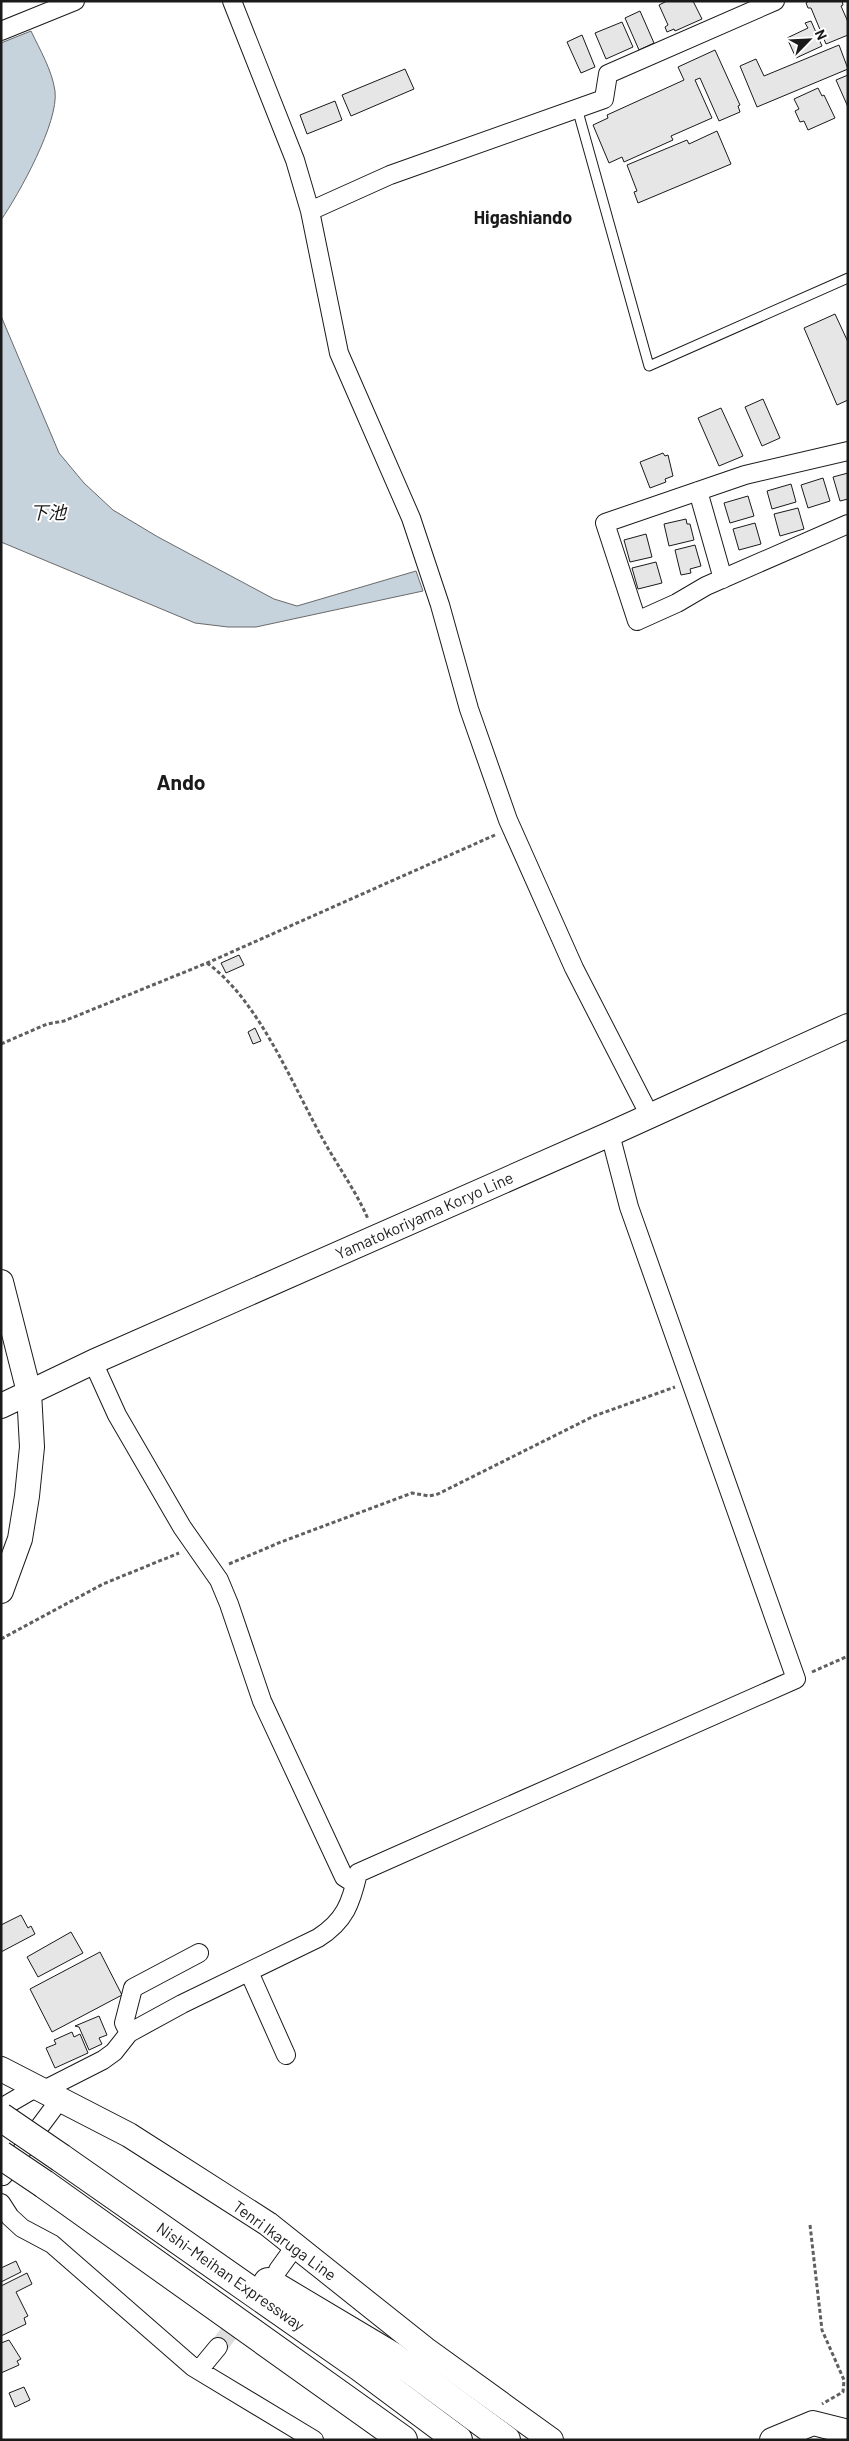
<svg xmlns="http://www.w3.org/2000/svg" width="849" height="2441" font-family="Barlow,'Noto Sans JP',sans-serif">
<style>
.water{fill:#c6d2dc;stroke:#6a6a6a}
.building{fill:#e6e6e6;stroke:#1a1a1a}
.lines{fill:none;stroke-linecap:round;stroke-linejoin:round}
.street-tunnel{stroke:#ddd;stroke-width:18;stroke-dasharray:18 9;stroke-linecap:butt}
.lane-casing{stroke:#1a1a1a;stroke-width:11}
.street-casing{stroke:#1a1a1a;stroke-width:20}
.secondary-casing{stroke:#1a1a1a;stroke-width:26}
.highway-casing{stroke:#1a1a1a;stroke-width:30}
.path{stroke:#5f5f5f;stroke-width:3;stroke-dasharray:4 2.5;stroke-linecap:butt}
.lane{stroke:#fff;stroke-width:9}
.street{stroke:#fff;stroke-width:18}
.secondary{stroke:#fff;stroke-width:24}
.highway{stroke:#fff;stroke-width:28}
.highway-bridge-casing{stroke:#1a1a1a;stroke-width:30;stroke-linecap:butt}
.highway-bridge{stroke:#fff;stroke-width:28}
.labels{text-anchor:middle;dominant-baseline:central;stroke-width:4;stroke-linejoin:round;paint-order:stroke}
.street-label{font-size:16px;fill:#1a1a1a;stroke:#fff}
.neighbourhood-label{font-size:18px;font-weight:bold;fill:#1a1a1a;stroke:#fff}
.water-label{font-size:18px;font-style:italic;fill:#1a1a1a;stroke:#fff}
.district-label{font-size:21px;font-weight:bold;fill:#1a1a1a;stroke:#fff}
</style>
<rect width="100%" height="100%" fill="#fff"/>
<!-- water -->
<path class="water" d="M 31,31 C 40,50 52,70 55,91 C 59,122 19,194 1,220 L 1,43 Z
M 1,316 L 59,453 L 84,483 L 113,510 L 158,537 L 274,599 L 297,606 L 416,571 L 423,591 L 256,627 L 228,627 L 195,623 L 1,542 Z"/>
<!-- building -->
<path class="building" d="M 667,1 L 693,1 L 702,19 L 675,31 L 674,29 L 667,32 L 665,27 L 668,25 L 659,5 Z
M 809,1 L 842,1 L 843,5 L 841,6 L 848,22 L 848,35 L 826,44 L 811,8 L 808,8 L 806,3 Z
M 640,11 L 654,43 L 639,50 L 625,18 Z
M 811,21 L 822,46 L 796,58 L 787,38 L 808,28 L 805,23 Z
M 622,22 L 633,47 L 606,59 L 595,33 Z
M 582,35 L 595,67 L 581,73 L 567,42 Z
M 839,45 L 848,69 L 757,107 L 740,66 L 756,59 L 764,76 Z
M 715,50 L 740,105 L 738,106 L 740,112 L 719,121 L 700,78 L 695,80 L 712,118 L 671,136 L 673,140 L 624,162 L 622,157 L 609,163 L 593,125 L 608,118 L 607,115 L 684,80 L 678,67 Z
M 405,69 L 414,89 L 351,116 L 342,95 Z
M 848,75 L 848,107 L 836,80 Z
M 818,88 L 822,96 L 824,95 L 835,118 L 808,130 L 804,121 L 800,122 L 795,111 L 799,109 L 794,99 Z
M 335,101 L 342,120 L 307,134 L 300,115 Z
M 717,131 L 731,164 L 638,203 L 634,192 L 637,191 L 627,165 L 687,140 L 689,144 Z
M 835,314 L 848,342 L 848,400 L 837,405 L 804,328 Z
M 763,399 L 780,438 L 762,446 L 745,407 Z
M 721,408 L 743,456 L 719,466 L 698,418 Z
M 663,453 L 665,456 L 668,455 L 673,476 L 665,479 L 666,482 L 650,488 L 640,462 Z
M 848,473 L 848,499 L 840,501 L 833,477 Z
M 823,478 L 830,501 L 808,508 L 801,485 Z
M 791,484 L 796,502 L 772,509 L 767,491 Z
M 748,496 L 754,516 L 730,523 L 724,503 Z
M 798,508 L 804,529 L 780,536 L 774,514 Z
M 686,519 L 687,524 L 690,524 L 694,540 L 669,546 L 664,524 Z
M 755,523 L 761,544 L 739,550 L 733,529 Z
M 646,534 L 652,557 L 630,562 L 624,540 Z
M 695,545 L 701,566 L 690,569 L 691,573 L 681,575 L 675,550 Z
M 656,562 L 662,583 L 638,589 L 632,568 Z
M 239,955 L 244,965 L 226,973 L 221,963 Z
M 255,1028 L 261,1041 L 253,1044 L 248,1032 Z
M 21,1915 L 28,1928 L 31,1926 L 35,1934 L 1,1952 L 1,1925 Z
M 71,1932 L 83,1953 L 38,1977 L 27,1957 Z
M 100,1952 L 122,1995 L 52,2032 L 30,1989 Z
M 99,2016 L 107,2035 L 99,2038 L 102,2044 L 89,2050 L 79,2027 L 75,2026 Z
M 72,2032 L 74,2037 L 80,2034 L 88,2053 L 55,2068 L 46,2048 L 56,2044 L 54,2040 Z
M 16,2261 L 21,2272 L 1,2282 L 1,2268 Z
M 27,2273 L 32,2284 L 16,2292 L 28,2316 L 24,2318 L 26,2324 L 1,2336 L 1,2286 Z
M 9,2340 L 21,2359 L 17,2361 L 19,2365 L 1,2373 L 1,2343 Z
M 24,2387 L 30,2400 L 15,2407 L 9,2393 Z"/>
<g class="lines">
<!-- street-tunnel -->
<path class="street-tunnel" d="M 218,2347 L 264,2289"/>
<defs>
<path id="lane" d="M 577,108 L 649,366 L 848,278"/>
<path id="street" d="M 232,1 L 295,160 L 310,211 L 339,353 L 411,518 L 440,605 L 469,709 L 508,820 L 574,968 L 650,1116
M 1,31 L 75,1
M 310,211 L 390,175 L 604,99 L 608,74 L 775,1
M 848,451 L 745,475 L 605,523 L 637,621 L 677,603 L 706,586 L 848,524
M 698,491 L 723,579
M 93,1362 L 117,1415 L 182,1527 L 219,1580 L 229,1604 L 262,1701 L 344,1877 L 355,1884
M 249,1972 L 286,2055
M 129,2033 L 124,2023 L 133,1988 L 199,1953
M 44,2090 L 103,2060 L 114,2052 L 129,2033 L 182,2004 L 318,1938 C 345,1921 351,1903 358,1873 L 796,1679 L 629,1207 L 610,1134
M 1,2108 L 37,2087
M 3,2176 L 61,2098
M 1,2203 L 10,2217 L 22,2228 L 52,2244 L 193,2367 L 314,2440
M 278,2270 L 296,2245
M 199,2370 L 218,2347"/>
<path id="secondary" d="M 1,1282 L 29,1392 L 32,1447 L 27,1496 L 20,1539 L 1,1591
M 1,1406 L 93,1362 L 610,1134 L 848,1026
M 1,2069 L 129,2135 L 268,2224 L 425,2349 L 551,2440
M 772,2440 L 813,2423 L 848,2432"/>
<path id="highway" d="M 61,2158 L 360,2367 L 458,2440
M 44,2184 L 403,2440
M 268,2282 L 392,2356 L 506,2440"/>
</defs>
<!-- lane casing -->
<use href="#lane" class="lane-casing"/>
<!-- street casing -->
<use href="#street" class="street-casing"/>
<!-- secondary casing -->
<use href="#secondary" class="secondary-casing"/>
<!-- highway casing -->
<use href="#highway" class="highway-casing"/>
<!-- path -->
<path class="path" d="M 207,963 C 260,1001 293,1087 325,1143 C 339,1168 357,1193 368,1219
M 1,1044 L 47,1024 L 64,1021 L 207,963 L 495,835
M 229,1564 L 281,1542 L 412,1493 L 429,1496 L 438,1494 L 594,1416 L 675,1387
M 1,1639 L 103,1584 L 179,1553
M 812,1672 L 848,1656
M 810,2225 L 822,2330 L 844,2380 L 843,2392 L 822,2404"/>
<!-- lane -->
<use href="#lane" class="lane"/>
<!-- street -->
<use href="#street" class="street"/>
<!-- secondary -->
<use href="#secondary" class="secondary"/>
<!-- highway -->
<use href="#highway" class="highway"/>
<defs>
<path id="highway-bridge" d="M 1,2117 L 61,2158
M 1,2155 L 44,2184"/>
</defs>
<!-- highway-bridge casing -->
<use href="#highway-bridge" class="highway-bridge-casing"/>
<!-- highway-bridge -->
<use href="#highway-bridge" class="highway-bridge"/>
</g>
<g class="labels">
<!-- street labels -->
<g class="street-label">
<text transform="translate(424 1215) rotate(-24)">Yamatokoriyama Koryo Line</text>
<text transform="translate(285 2240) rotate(36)">Tenri Ikaruga Line</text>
<text transform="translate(231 2276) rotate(35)">Nishi-Meihan Expressway</text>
</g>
<!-- neighbourhood labels -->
<g class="neighbourhood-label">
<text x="523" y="217">Higashiando</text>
</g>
<!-- water labels -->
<g class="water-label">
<text x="48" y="512">下池</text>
</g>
<!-- district labels -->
<g class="district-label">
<text x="181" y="781">Ando</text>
</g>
</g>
<!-- border -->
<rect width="849" height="2441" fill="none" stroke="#1a1a1a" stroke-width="5"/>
<!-- north arrow -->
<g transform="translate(809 40) rotate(66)" stroke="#ffffff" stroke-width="4" paint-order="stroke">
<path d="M0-4L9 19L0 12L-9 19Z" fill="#1a1a1a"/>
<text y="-8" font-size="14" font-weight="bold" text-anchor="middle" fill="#1a1a1a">N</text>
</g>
</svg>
